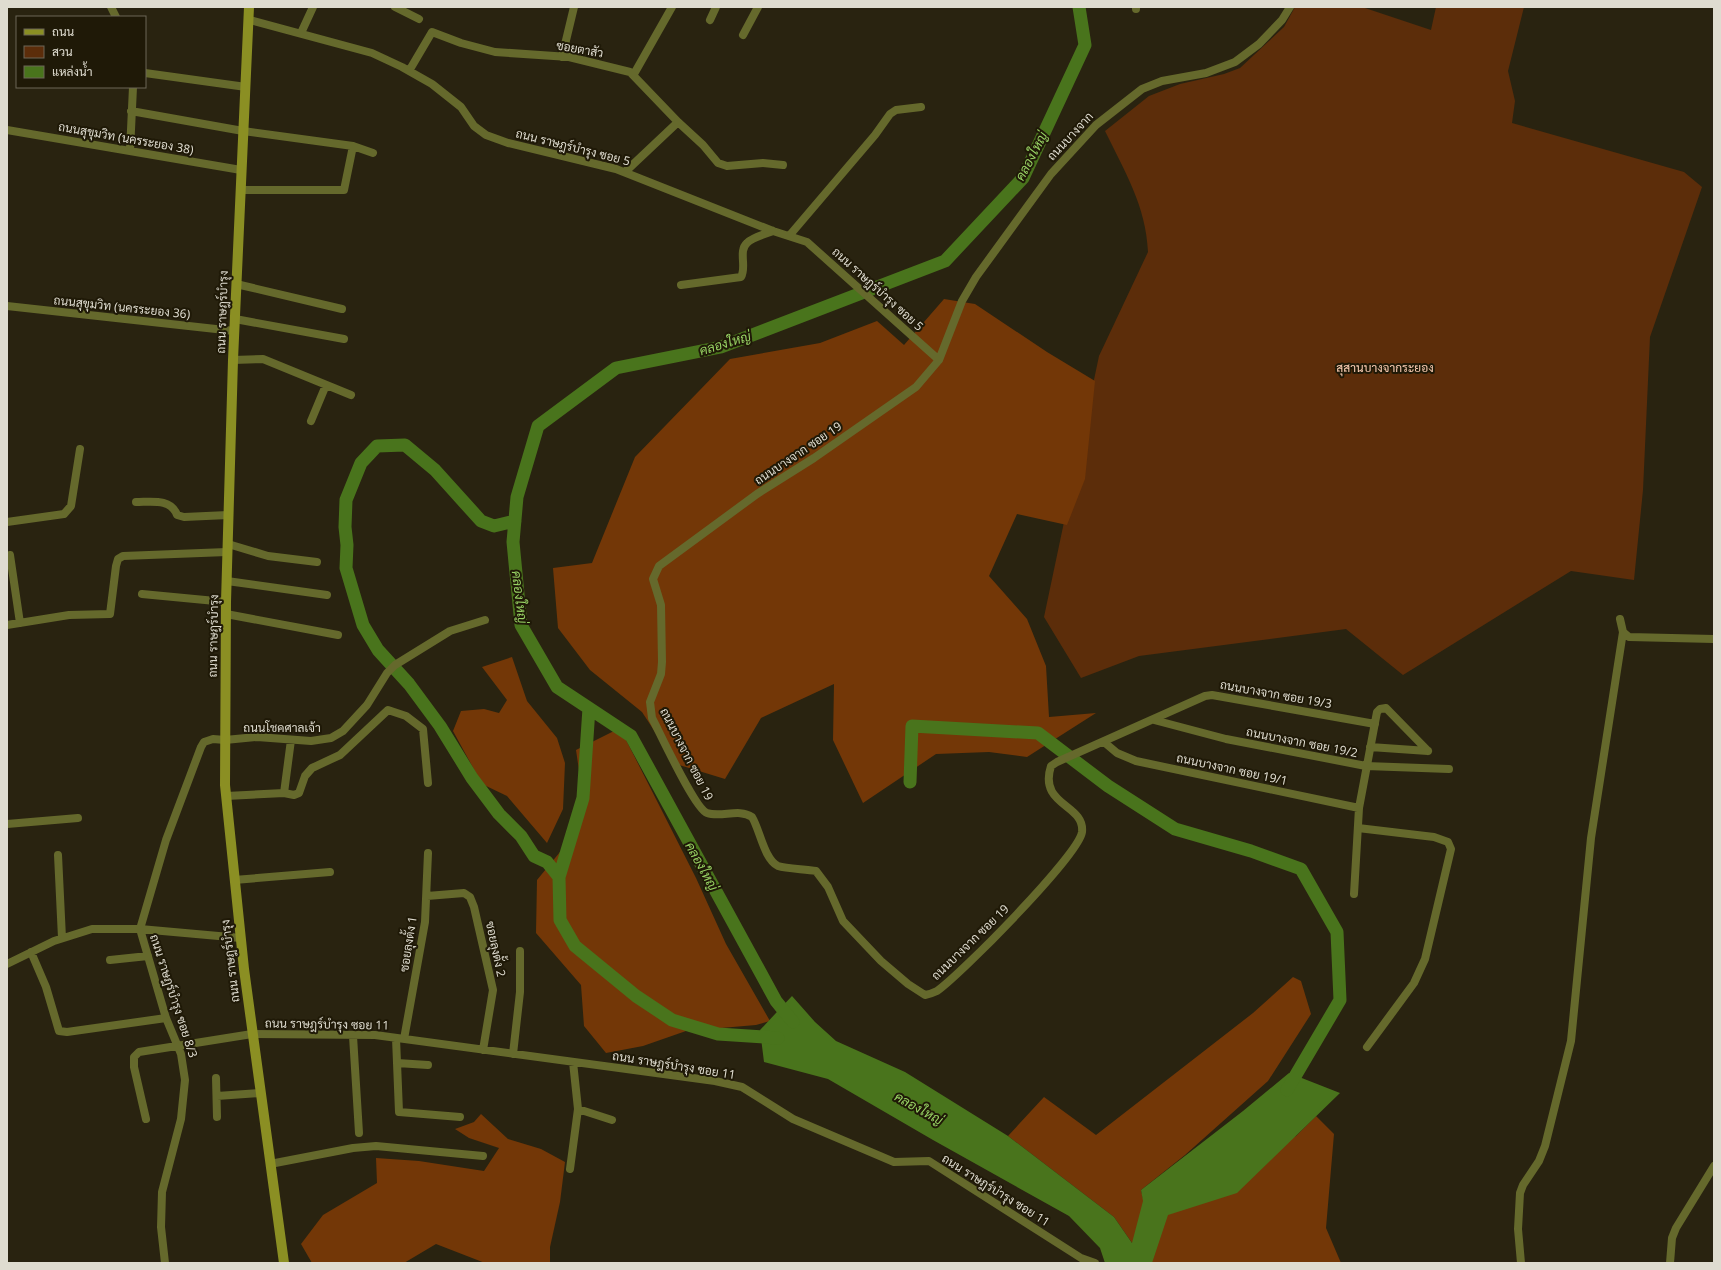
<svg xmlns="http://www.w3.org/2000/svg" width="1721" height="1270" font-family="'Noto Sans',Sarabun,sans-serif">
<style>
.green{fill:#5c2d0a}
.forest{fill:#733707}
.water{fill:#49741c}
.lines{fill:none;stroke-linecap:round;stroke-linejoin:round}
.river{stroke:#49741c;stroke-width:13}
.street{stroke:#65692c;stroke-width:8}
.secondary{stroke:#8b8f23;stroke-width:10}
.labels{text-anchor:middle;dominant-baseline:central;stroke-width:4;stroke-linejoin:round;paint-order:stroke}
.street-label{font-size:12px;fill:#dfdcd0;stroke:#1f1907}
.park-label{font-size:12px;fill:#fcceb4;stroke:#1f1907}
.water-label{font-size:13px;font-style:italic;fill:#99d465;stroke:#1f1907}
</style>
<rect width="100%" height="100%" fill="#292310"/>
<!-- green -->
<path class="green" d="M 1295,7 L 1362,7 L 1431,30 L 1436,7 L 1524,7 L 1508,71 L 1515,101 L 1512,123 L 1684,172 L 1702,187 L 1650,337 L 1643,490 L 1634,580 L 1571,571 L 1403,675 L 1346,629 L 1139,656 L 1081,678 L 1044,617 L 1099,356 L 1148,252 C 1146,206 1125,172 1105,131 L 1149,96 L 1180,84 L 1224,74 L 1240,68 L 1284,27 Z"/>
<!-- forest -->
<path class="forest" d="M 944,299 L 975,304 L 1047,352 L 1095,381 L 1085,479 L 1067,525 L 1017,514 L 989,576 L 1027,619 L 1046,666 L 1049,717 L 1096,713 L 1027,757 L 989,752 L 936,754 L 863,803 L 833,740 L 834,684 L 761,718 L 725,779 L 676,764 L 642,712 L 590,670 L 558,628 L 553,568 L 592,563 L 635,457 L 730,359 L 820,343 L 877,321 L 904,345 Z
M 512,657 L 527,701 L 557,738 L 565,763 L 563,809 L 547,843 L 507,796 L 482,784 L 453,731 L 461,711 L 484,709 L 499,713 L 507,700 L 482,667 Z
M 620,728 L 696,878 L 726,944 L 770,1021 L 756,1025 L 686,1031 L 643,1046 L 606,1053 L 584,1026 L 581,985 L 536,933 L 537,880 L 569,841 L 581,819 L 583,798 L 576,750 Z
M 1293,977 L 1301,981 L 1311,1014 L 1268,1081 L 1185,1155 L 1141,1190 L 1147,1215 L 1296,1136 L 1316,1116 L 1334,1134 L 1326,1228 L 1341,1263 L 1146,1263 L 1114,1217 L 1008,1136 L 1044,1097 L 1096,1135 L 1253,1013 Z
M 481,1114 L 508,1139 L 541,1149 L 565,1162 L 560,1202 L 550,1247 L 550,1263 L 485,1263 L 436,1244 L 404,1263 L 312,1263 L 301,1244 L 323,1215 L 377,1183 L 376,1158 L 419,1161 L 484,1171 L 499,1148 L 469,1138 L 455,1129 L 474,1122 Z"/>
<!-- water -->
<path class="water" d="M 792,996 L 815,1022 L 836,1041 L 905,1072 L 1008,1136 L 1114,1217 L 1132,1243 L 1143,1201 L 1141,1190 L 1243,1111 L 1289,1073 L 1340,1093 L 1237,1193 L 1168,1215 L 1152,1263 L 1105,1263 L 1100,1248 L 1069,1216 L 933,1140 L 828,1079 L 764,1062 L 760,1030 Z"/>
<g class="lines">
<!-- river -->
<path class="river" d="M 515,521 L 494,526 L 481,521 L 435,470 L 405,445 L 377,446 L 361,463 L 346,500 L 345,527 L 347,545 L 346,568 L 363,625 L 378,650 L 409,684 L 440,726 L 472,778 L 499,814 L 521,836 L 534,856 L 547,862 L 559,877
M 589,708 L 583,798 L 559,877 L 560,920 L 575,946 L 636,996 L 672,1020 L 718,1034 L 778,1038
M 910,782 L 912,726 L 1038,733 L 1108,786 L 1175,829 L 1251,851 L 1301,869 L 1337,932 L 1340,1000 L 1287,1090
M 793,1022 L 776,1001 L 631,736 L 557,687 L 521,625 L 513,542 L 517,497 L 538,426 L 616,368 L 721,347 L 945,261 L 1023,178 L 1085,45 L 1079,7"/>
<!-- street -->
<path class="street" d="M 111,7 L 116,17
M 395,7 L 419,19
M 1136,7 L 1136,9
M 1290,7 L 1282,20 L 1259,44 L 1235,62 L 1206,73 L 1162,81 L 1142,89 L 1096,125 L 1051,174 L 976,277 L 962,301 L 939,360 L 916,387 L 814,458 L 757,494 L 659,566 L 653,579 L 661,605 L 662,662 L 661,674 L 650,702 L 652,718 C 660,733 695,809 707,813 C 721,818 739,808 752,817 C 760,830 764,859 778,866 C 787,869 806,869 816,871 L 828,887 L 843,921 L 881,961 L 908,984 L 925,995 C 930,994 933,993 937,991 C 960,975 1079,855 1082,832 C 1085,804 1038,806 1051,766 L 1057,762 L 1205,696 L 1212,695 L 1375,724
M 250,20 L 372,53 L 402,67 L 432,84 L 461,107 L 474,126 L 486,135 L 508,143 L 616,169 L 773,231 L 807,242 L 939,360
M 710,20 L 716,7
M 301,33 L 313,7
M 743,35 L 758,7
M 562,57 L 574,7
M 409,71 L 432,32 L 461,43 L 495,52 L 569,57 L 630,72 L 678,122 L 703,145 L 718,163 L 727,166 L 763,163 L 783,165
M 145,73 L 246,87
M 634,74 L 672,7
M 131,111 L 243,131 L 353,146 L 373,153
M 7,130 L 241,170
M 130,151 L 133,87
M 625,172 L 678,122
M 240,190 L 344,190 L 353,146
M 789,236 L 875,135 L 890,114 L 896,110 L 921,107
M 236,284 L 342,309
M 681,285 L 741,277 C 747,267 738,251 747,243 C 753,237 766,234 773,231
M 7,306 L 234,331
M 235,319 L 344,339
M 233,360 L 263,359 L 351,395
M 311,421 L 326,385
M 136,502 C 151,502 171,498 177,515 L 184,517 L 228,515
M 7,522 L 64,514 L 71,506 L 80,449
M 228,544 L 268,556 L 317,562
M 10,555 L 20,623
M 227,581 L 327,595
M 142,594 L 226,602
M 226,614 L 338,635
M 1620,619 L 1623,632 L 1629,637 L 1714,639
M 7,625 L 69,615 L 110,614 L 116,566 L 118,559 L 123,556 L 227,552
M 1154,720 L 1226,739 L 1366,766 L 1449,769
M 1104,742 L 1117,753 L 1136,761 L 1359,808
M 1370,747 L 1428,751
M 284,793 L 294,795 L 299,793 L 305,776 L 312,768 L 340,755 L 388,710 L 406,716 L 423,729 L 428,783
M 226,796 L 284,793 L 291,740
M 7,824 L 78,818
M 1358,828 L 1434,837 L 1448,842 L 1451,849 L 1425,959 L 1414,983 L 1367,1047
M 58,855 L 62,938
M 234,880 L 330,872
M 1354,894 L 1359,808 L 1377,712 L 1380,709 L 1386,708 L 1428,751
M 427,896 L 464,893 L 470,897 L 474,907 L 493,990 L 483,1050
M 31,952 L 46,987 L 59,1031 L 67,1032 L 166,1018
M 110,960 L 148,956
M 7,964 L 54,941 L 92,929 L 140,929 L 241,938
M 353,1036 L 359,1133
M 396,1038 L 399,1112 L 460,1117
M 404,1039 L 425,922 L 428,853
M 513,1054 L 520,992 L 520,951
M 397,1063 L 428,1065
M 216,1078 L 217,1117
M 217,1096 L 260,1093
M 578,1109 L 612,1120
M 146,1119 L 134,1067 L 134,1057 L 139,1052 L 252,1034 L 375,1035 L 715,1081 L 742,1087 L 793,1119 L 894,1162 L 929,1161 L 1081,1258 L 1095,1263
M 270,1164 L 353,1148 L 376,1146 L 483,1156
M 570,1169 L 578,1109 L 573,1062
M 165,1263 L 161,1227 L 162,1192 L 181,1119 L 185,1080 L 181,1054 L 166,1018 L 140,929 L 166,840 L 201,747 L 204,742 L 213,739 L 225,740 L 257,737 L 311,741 L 331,738 L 343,731 L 367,705 L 387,673 L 395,665 L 450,631 L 485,620
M 1521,1263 L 1518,1229 L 1520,1193 L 1523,1185 L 1539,1161 L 1545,1146 L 1571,1041 L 1591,838 L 1623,632
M 1670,1263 L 1672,1238 L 1676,1228 L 1714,1166"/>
<!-- secondary -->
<path class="secondary" d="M 249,7 L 233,360 L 226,602 L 225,785 L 244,969 L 284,1263"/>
</g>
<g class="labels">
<!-- street labels -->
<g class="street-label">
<text transform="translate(580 49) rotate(10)">ซอยตาสัว</text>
<text transform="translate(1070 136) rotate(-47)">ถนนบางจาก</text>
<text transform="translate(126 138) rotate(10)">ถนนสุขุมวิท (นครระยอง 38)</text>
<text transform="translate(573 147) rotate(14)">ถนน ราษฎร์บำรุง ซอย 5</text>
<text transform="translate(878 289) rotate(42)">ถนน ราษฎร์บำรุง ซอย 5</text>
<text transform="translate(122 307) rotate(6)">ถนนสุขุมวิท (นครระยอง 36)</text>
<text transform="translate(222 312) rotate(-88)">ถนน ราษฎร์บำรุง</text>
<text transform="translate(798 453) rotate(-34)">ถนนบางจาก ซอย 19</text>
<text transform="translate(213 636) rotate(-89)">ถนน ราษฎร์บำรุง</text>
<text transform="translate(1276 694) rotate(10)">ถนนบางจาก ซอย 19/3</text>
<text x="282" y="727">ถนนโชคศาลเจ้า</text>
<text transform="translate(1302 742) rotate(11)">ถนนบางจาก ซอย 19/2</text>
<text transform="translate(687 754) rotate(63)">ถนนบางจาก ซอย 19</text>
<text transform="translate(1232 769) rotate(12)">ถนนบางจาก ซอย 19/1</text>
<text transform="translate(970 942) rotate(-44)">ถนนบางจาก ซอย 19</text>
<text transform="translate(408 944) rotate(-81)">ซอยลุงตั้ง 1</text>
<text transform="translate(496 949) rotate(78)">ซอยลุงตั้ง 2</text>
<text transform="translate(230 961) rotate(-97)">ถนน ราษฎร์บำรุง</text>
<text transform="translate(174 996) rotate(72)">ถนน ราษฎร์บำรุง ซอย 8/3</text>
<text transform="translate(327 1024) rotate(1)">ถนน ราษฎร์บำรุง ซอย 11</text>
<text transform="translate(674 1065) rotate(9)">ถนน ราษฎร์บำรุง ซอย 11</text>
<text transform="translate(996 1190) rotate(32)">ถนน ราษฎร์บำรุง ซอย 11</text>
</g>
<!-- park labels -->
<g class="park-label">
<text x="1385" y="367">สุสานบางจากระยอง</text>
</g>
<!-- water labels -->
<g class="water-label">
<text transform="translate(1031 156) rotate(-62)">คลองใหญ่</text>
<text transform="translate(725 343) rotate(-17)">คลองใหญ่</text>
<text transform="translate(520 597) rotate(83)">คลองใหญ่</text>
<text transform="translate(702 866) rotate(61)">คลองใหญ่</text>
<text transform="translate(919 1108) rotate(29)">คลองใหญ่</text>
</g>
</g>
<!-- border -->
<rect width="1721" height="1270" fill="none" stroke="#dfdcd0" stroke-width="16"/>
<!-- legend -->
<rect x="16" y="16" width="130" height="72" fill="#1f1907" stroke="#6c6757"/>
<rect x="24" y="29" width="20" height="6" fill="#8b8f23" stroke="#6c6757"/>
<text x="52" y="36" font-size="12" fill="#dfdcd0">ถนน</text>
<rect x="24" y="46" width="20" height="12" fill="#5c2d0a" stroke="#6c6757"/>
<text x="52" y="56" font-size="12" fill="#dfdcd0">สวน</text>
<rect x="24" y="66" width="20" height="12" fill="#49741c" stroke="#6c6757"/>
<text x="52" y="76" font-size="12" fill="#dfdcd0">แหล่งน้ำ</text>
</svg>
